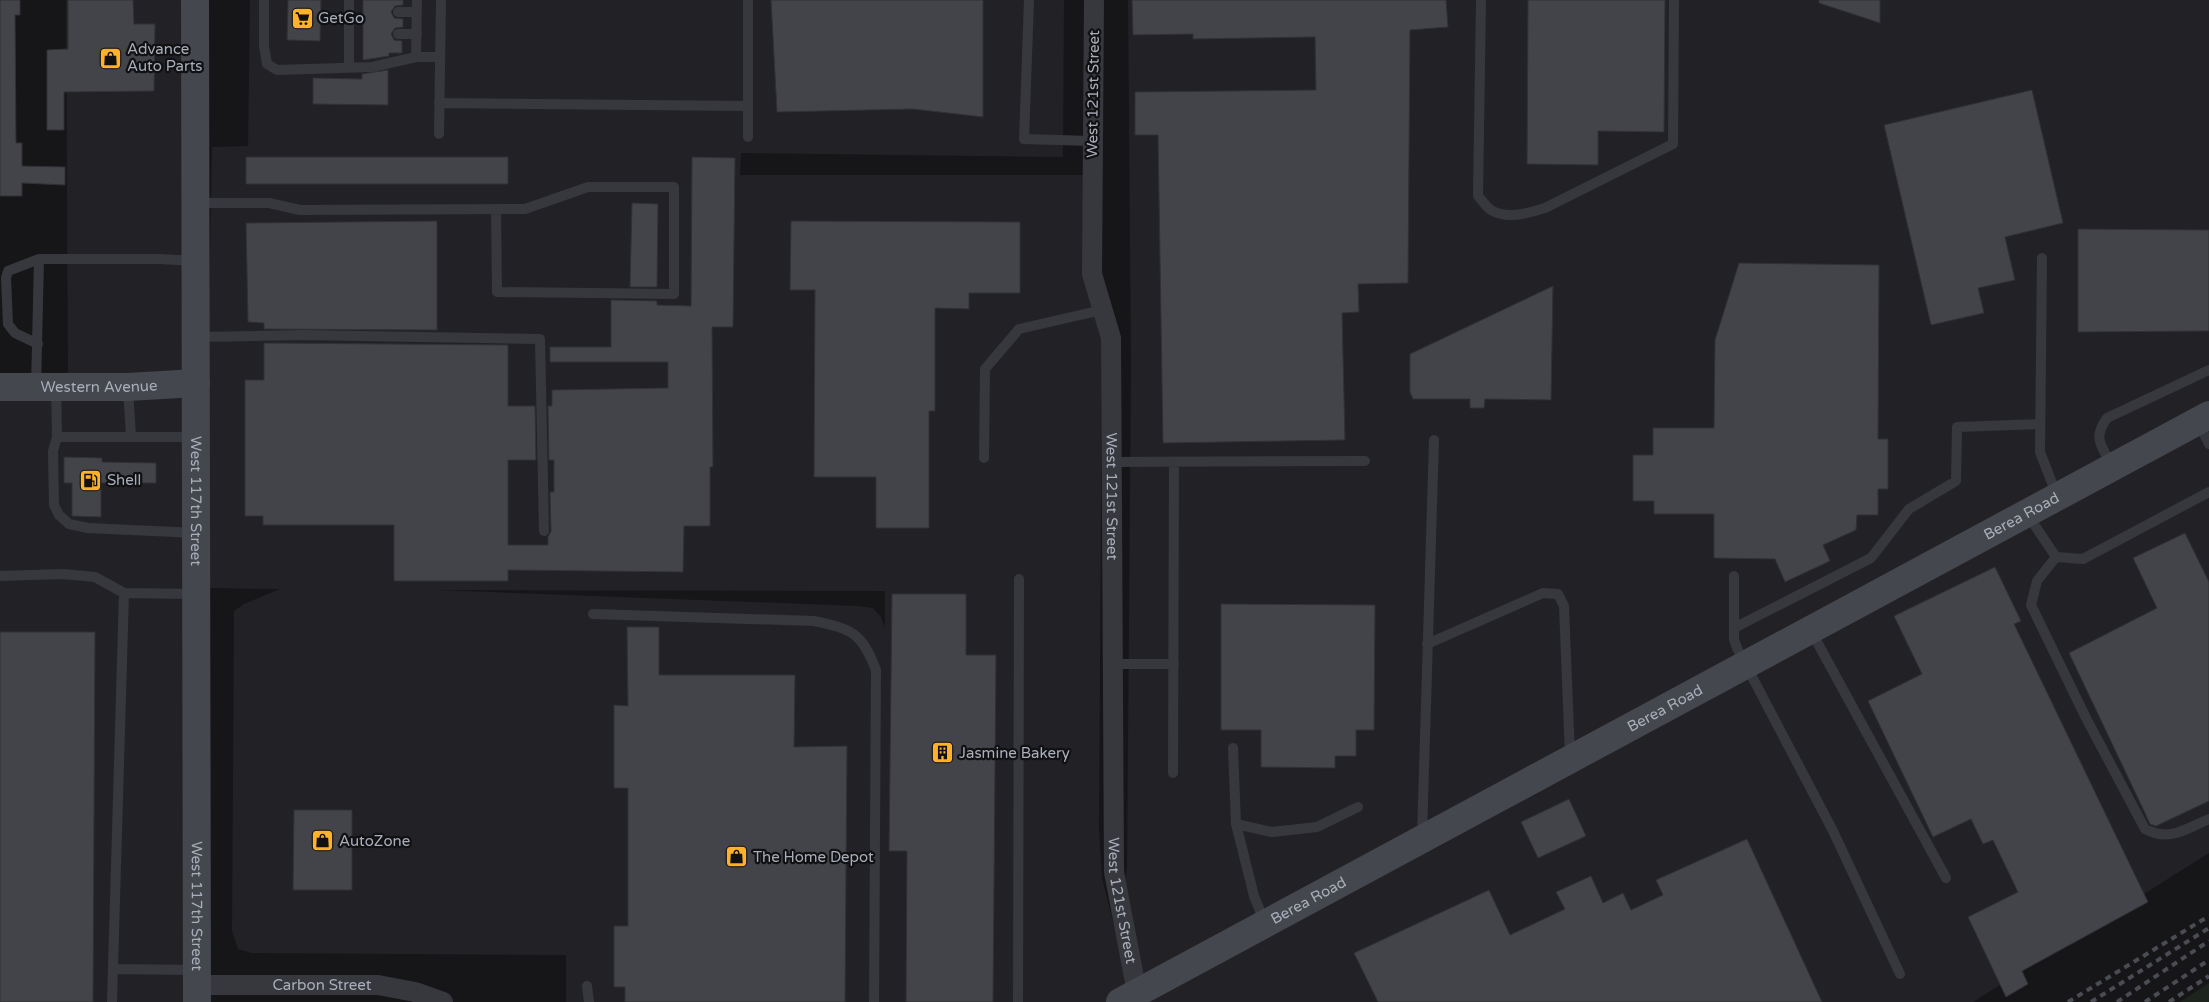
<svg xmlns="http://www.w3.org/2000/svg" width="2209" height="1002" font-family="'Varela Round',sans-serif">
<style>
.built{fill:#222226;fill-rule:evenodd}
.green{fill:#1c241d}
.building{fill:#424449;stroke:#303035}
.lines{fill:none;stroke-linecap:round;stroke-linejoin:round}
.lane{stroke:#37383e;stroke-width:10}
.street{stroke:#37383e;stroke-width:20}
.secondary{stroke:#45474e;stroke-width:28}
.rail{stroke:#4a4c53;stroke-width:4;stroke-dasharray:6 5;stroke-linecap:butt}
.labels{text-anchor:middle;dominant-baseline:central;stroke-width:4.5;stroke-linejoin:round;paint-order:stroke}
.poi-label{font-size:15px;fill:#a8aeba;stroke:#111114;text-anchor:start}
.street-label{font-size:15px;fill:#a8aeba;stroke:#111114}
</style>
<rect width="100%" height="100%" fill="#161619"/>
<!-- built -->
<path class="built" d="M 66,0 L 195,0 L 197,1002 L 0,1002 L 0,387 L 68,386 Z
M 250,0 L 1064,0 L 1063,157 L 741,153 L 740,175 L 1084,175 L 1083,273 L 1102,342 L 1099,828 L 1102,878 L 1116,934 L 1127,868 L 1131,367 L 1128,0 L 2209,0 L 2209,853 L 1973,1002 L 566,1002 L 566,955 L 251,953 L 238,949 L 232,931 L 234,611 L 244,604 L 280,589 L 204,588 L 212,147 L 248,146 ZM 436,590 L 885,591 L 885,628 L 881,617 L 873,608 L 858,606 Z"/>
<!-- green -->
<path class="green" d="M 2209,983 L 2209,1002 L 2180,1002 Z"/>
<!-- building -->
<path class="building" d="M 0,0 L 20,0 L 20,15 L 15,15 L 16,143 L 22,143 L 22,166 L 65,167 L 65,185 L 22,183 L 22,196 L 0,196 Z
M 68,0 L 133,0 L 134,24 L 155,24 L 154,91 L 64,92 L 64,130 L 47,130 L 47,50 L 68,49 Z
M 288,0 L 321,0 L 320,41 L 287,40 Z
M 363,0 L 403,0 L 403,5 L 395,6 L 391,12 L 394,18 L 403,19 L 403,27 L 395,28 L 391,34 L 394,40 L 402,41 L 402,53 L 389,53 L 389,56 L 363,60 Z
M 771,0 L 983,0 L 983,117 L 913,109 L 777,112 Z
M 1132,0 L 1446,0 L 1448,27 L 1410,30 L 1408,283 L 1358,284 L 1359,312 L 1342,313 L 1345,440 L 1163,443 L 1158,135 L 1135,135 L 1135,92 L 1316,90 L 1315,37 L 1193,39 L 1193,34 L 1133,35 Z
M 1528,0 L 1665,0 L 1664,132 L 1598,131 L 1598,165 L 1527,164 Z
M 1819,0 L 1880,0 L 1880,23 L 1819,3 Z
M 388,70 L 388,105 L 313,104 L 313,78 L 362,79 L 362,74 Z
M 2032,90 L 2063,223 L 2005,237 L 2015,280 L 1978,288 L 1984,313 L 1931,325 L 1884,125 Z
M 246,157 L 508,157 L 508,184 L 246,184 Z
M 692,157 L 735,158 L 733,327 L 712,327 L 713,467 L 710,467 L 710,526 L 684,526 L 683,572 L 508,570 L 508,581 L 394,581 L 394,525 L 263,525 L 263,516 L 245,516 L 245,380 L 264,380 L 264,343 L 508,345 L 508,406 L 535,406 L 536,460 L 508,460 L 508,545 L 548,545 L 548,537 L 551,531 L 550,492 L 554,492 L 554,460 L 549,460 L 548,406 L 552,406 L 552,390 L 668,388 L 668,362 L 550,362 L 550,347 L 611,347 L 611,300 L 657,301 L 657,305 L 691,306 Z
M 632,203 L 658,204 L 657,287 L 630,287 Z
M 437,221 L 437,330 L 264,329 L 264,323 L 248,322 L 246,223 Z
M 791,221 L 1020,222 L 1020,293 L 969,293 L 969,309 L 935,308 L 935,411 L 929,411 L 929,528 L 876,528 L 876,477 L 814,477 L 815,290 L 790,290 Z
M 2078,229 L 2209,230 L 2209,331 L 2078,332 Z
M 1739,263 L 1879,265 L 1878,439 L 1888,439 L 1888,489 L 1878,489 L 1878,515 L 1857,515 L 1856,530 L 1823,545 L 1830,561 L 1785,582 L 1775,559 L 1714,558 L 1714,514 L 1654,514 L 1654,501 L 1633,501 L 1633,455 L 1653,455 L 1653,428 L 1714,428 L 1715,340 Z
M 1553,286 L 1551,400 L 1485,399 L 1484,408 L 1470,408 L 1470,399 L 1413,399 L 1410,392 L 1410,354 Z
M 64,457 L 102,458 L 102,462 L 156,463 L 156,483 L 101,483 L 101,517 L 72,516 L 72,483 L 64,483 Z
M 2185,533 L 2209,582 L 2209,801 L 2156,826 L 2150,824 L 2145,813 L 2069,653 L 2157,608 L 2133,558 Z
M 1995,567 L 2021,621 L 2014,624 L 2148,902 L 2022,971 L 2028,984 L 2006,997 L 1968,917 L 2018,892 L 1993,840 L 1983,844 L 1971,819 L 1933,837 L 1868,701 L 1922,674 L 1894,616 Z
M 892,594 L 966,594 L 966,655 L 996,655 L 993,1002 L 906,1002 L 907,851 L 889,851 Z
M 1221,604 L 1375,605 L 1374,730 L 1356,730 L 1356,756 L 1335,756 L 1335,768 L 1261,767 L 1261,730 L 1221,730 Z
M 627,627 L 659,627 L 659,675 L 795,675 L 794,747 L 847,746 L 845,1002 L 625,1002 L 625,987 L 614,987 L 614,926 L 628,926 L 628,788 L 614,788 L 614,705 L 628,706 Z
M 0,632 L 95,632 L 93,1002 L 0,1002 Z
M 1569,799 L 1586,836 L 1538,858 L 1521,822 Z
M 294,810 L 352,810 L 352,890 L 293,890 Z
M 1747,839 L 1822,1002 L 1378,1002 L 1354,953 L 1489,890 L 1510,935 L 1565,909 L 1556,892 L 1591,876 L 1603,903 L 1623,893 L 1631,910 L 1663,895 L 1656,880 Z"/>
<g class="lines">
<!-- lane -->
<path class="lane" d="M 264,0 L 264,46 L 267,64 L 277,70 L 372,67 L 416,57
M 417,0 L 416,57 L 440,57
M 1029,0 L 1024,139 L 1092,141
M 1481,0 L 1478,196 C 1482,200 1486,207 1491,210 C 1507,220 1528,213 1545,208 L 1673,144 L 1674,0
M 398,12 L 417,12
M 398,34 L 417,34
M 349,67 L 349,0
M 439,103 L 748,106
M 439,134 L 441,0
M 748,137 L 748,0
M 196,203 L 269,203 L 300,210 L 525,209 L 588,187 L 674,187 L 674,294 L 497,292 L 496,210
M 2042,258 L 2040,452 L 2057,496
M 197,337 L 303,335 L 540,339 L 544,531
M 38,344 L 15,333 L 8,324 L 6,278 L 8,271 L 39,259
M 36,387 L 39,259 L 160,259 L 194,261
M 56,387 L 57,437 L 131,437 L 128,388
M 2198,422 L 2209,444
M 57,437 L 53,451 L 54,505 L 59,515 L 69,524 L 88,528 L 196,533
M 131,437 L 195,437
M 984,458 L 985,369 L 1019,329 L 1102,310
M 1111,462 L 1365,461
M 2111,465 C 2102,445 2092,439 2107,418 L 2209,370
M 2027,514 L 2056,557 L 2083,559 L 2209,492
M 2056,557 L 2037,581 L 2031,605 L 2086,718 L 2145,829 C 2170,842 2185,829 2209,819
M 0,576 L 63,574 L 95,577 L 124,593 L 196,594
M 1734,576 L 1734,639 L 1737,648 L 1833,831 L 1900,974
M 593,614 L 814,621 C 852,629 862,633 876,670 L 874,1002
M 1734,628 L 1871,558 L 1909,509 L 1956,481 L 1957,427 L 2040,424
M 1811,631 L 1946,878
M 1427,644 L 1543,593 L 1558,594 L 1564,606 L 1570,756
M 1112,664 L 1174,664
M 1233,748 L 1236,824 L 1254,896 L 1265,923
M 1173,773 L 1174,462
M 1236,824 L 1272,832 L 1317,827 L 1358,807
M 1422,836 L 1434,440
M 113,969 L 197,970
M 587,986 L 589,1002
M 112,1002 L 124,593
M 1018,1002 L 1019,579"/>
<!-- street -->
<g class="street">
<path id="s1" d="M 1094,0 L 1092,274 L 1111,338 L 1114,872 L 1137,993"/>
<path id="s2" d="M 198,985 L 378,985 L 415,992 L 443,1002"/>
</g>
<!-- secondary -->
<g class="secondary">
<path id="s3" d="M 195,0 L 197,1002"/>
<path id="s4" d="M 0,387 L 128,387 L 196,383"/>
<path id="s5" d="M 1120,1002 L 2209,415"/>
</g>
<!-- rail -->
<path class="rail" d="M 2068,1002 L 2209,916
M 2091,1002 L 2209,928
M 2117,1002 L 2209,941
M 2145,1002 L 2209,960
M 2169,1002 L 2209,976"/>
</g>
<!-- icons -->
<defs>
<symbol id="supermarket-square" viewBox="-11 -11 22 22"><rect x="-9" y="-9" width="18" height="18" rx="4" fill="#feb229" stroke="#111114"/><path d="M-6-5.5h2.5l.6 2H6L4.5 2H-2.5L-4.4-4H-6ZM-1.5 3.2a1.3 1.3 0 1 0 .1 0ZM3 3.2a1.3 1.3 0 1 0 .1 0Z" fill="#111"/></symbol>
<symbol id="shop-square" viewBox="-11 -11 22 22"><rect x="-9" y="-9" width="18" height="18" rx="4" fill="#feb229" stroke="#111114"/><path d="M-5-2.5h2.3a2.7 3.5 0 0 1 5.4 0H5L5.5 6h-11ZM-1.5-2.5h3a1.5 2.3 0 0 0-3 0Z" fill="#111"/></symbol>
<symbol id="fuel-square" viewBox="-11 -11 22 22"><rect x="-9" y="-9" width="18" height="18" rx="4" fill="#feb229" stroke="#111114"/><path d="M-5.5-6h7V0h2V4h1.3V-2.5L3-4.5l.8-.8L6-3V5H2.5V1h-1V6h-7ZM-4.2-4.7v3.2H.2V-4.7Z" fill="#111"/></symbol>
<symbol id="building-square" viewBox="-11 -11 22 22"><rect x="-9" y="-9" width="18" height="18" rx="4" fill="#feb229" stroke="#111114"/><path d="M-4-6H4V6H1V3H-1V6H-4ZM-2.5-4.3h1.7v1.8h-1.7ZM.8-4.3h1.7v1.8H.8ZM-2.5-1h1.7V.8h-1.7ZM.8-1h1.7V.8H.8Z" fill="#111"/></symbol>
</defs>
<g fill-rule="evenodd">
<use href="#supermarket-square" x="290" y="6" width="25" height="25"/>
<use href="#shop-square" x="98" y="46" width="25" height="25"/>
<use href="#fuel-square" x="78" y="468" width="25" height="25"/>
<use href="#building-square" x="930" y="740" width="25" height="25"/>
<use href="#shop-square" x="310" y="828" width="25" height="25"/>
<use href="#shop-square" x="724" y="844" width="25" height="25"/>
</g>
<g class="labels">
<!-- poi labels -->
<g class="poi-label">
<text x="318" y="18">GetGo</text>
<text x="127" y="49">Advance<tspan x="127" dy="17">Auto Parts</tspan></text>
<text x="107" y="480">Shell</text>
<text x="959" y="753">Jasmine Bakery</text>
<text x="339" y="841">AutoZone</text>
<text x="753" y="857">The Home Depot</text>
</g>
<!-- street labels -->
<g class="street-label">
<text transform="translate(1093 94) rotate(-89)">West 121st Street</text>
<text stroke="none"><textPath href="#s4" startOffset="99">Western Avenue</textPath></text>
<text stroke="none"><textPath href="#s1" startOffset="499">West 121st Street</textPath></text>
<text stroke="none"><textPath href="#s3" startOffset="501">West 117th Street</textPath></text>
<text stroke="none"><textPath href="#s5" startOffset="1024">Berea Road</textPath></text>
<text stroke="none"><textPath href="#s5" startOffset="619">Berea Road</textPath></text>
<text stroke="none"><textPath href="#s1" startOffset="904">West 121st Street</textPath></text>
<text stroke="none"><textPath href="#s5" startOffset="214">Berea Road</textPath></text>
<text stroke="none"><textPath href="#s3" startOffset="906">West 117th Street</textPath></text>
<text stroke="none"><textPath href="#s2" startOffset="124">Carbon Street</textPath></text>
</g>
</g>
</svg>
